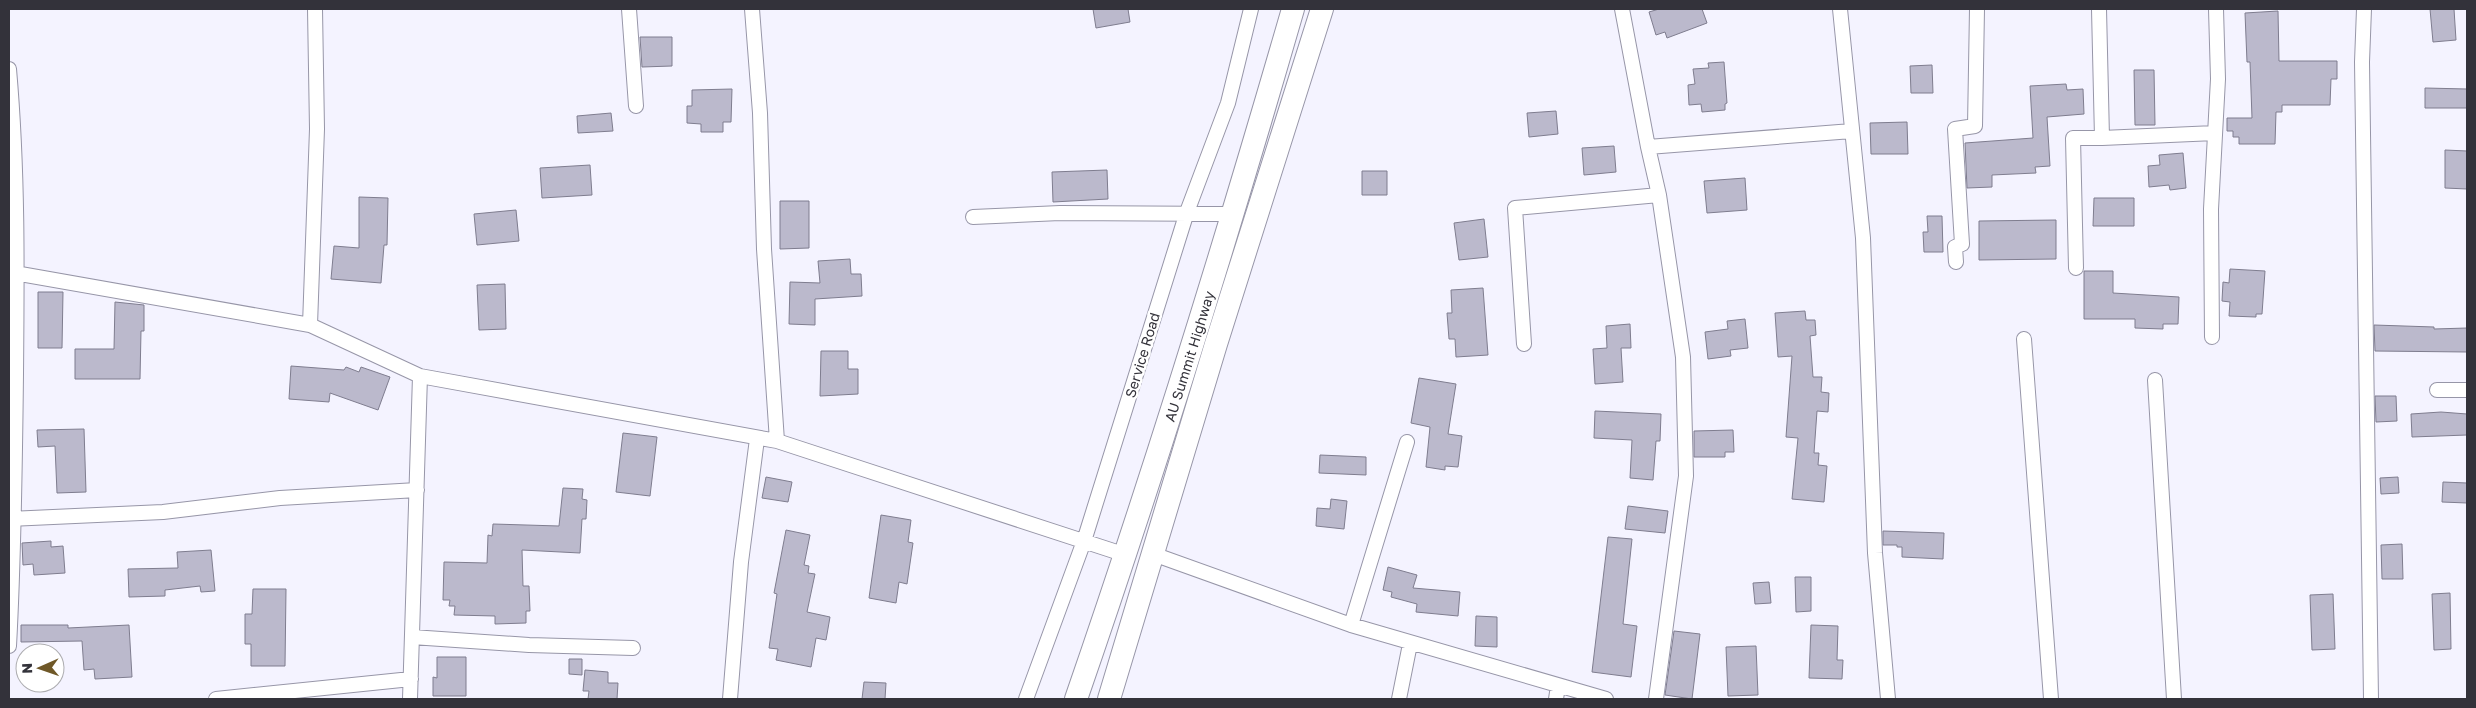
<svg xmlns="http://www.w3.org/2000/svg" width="2476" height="708" font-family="'Golos Text',sans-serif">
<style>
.building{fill:#bbb9cc;stroke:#7f7d8f}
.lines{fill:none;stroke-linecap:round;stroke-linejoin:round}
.minor-casing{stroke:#9796a8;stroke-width:16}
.primary-casing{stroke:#9796a8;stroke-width:24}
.minor{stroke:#fff;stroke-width:14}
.primary{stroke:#fff;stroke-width:22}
.labels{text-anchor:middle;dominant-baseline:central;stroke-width:5;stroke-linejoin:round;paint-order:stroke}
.street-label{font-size:14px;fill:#33323a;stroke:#fff}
</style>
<rect width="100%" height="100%" fill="#f4f3ff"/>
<!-- building -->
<path class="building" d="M 1093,9 L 1128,9 L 1130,22 L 1096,28 Z
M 1659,9 L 1702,9 L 1707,23 L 1667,38 L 1665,32 L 1656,35 L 1649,12 Z
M 2430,9 L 2454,9 L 2456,40 L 2433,42 Z
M 2278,11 L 2279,61 L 2337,61 L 2337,79 L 2331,79 L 2330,105 L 2282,105 L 2282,112 L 2276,112 L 2275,144 L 2239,144 L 2239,137 L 2233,137 L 2233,131 L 2227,131 L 2227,118 L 2252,118 L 2250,62 L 2247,62 L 2245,13 Z
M 640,37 L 672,37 L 672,66 L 642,67 Z
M 1724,62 L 1727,103 L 1725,104 L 1725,110 L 1702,112 L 1701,104 L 1689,105 L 1688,85 L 1695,84 L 1693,69 L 1709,68 L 1708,63 Z
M 1932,65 L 1933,93 L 1911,93 L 1910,66 Z
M 2134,70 L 2154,70 L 2155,125 L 2135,125 Z
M 2066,84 L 2067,90 L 2083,89 L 2084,114 L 2047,117 L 2050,166 L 2035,167 L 2036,173 L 1992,175 L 1992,187 L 1967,188 L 1965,143 L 2033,138 L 2030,86 Z
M 2425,88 L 2467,89 L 2467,108 L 2425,108 Z
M 732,89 L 731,122 L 723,122 L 723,132 L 701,132 L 701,124 L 687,123 L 687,106 L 692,106 L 692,90 Z
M 1556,111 L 1558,134 L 1529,137 L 1527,113 Z
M 611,113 L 613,131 L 578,133 L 577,116 Z
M 1907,122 L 1908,154 L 1871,154 L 1870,123 Z
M 1614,146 L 1616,172 L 1584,175 L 1582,148 Z
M 2445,150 L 2467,151 L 2467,189 L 2445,188 Z
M 2183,153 L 2186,188 L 2170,190 L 2169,185 L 2149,187 L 2148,166 L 2160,165 L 2159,155 Z
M 590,165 L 592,195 L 542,198 L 540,168 Z
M 1107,170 L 1108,199 L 1053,202 L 1052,172 Z
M 1362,171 L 1387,171 L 1387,195 L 1362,195 Z
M 1745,178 L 1747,210 L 1707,213 L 1704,181 Z
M 359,197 L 388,198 L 387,245 L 384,245 L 381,283 L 331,279 L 334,246 L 359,248 Z
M 2094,198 L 2134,198 L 2134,226 L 2093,226 Z
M 780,201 L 809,201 L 809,248 L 780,249 Z
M 516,210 L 519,241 L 477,245 L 474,214 Z
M 1927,216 L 1942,216 L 1943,252 L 1924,252 L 1923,232 L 1928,232 Z
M 1484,219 L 1488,257 L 1459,260 L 1454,223 Z
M 2056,220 L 2056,259 L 1979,260 L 1979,221 Z
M 850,259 L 851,274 L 861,274 L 862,296 L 815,299 L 815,325 L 789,324 L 790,282 L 820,283 L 818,261 Z
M 2230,269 L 2265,271 L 2262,314 L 2256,314 L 2256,317 L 2229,316 L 2230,302 L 2222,301 L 2223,282 L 2229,283 Z
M 2084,271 L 2113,271 L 2113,293 L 2179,297 L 2178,324 L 2163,324 L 2163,329 L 2135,328 L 2135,319 L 2084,319 Z
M 505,284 L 506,329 L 479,330 L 477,285 Z
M 1483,288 L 1488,355 L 1456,357 L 1455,339 L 1449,339 L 1447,313 L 1452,313 L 1451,290 Z
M 38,292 L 63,292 L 62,348 L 38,348 Z
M 115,302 L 144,305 L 144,331 L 141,331 L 140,379 L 75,379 L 75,349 L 114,349 Z
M 1805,311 L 1806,320 L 1815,320 L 1816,335 L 1810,336 L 1813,377 L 1822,377 L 1821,392 L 1829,393 L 1828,412 L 1817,411 L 1814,453 L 1819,453 L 1818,465 L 1827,466 L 1824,502 L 1792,499 L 1798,438 L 1786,437 L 1792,356 L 1778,357 L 1775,313 Z
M 1745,319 L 1748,348 L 1730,350 L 1731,356 L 1708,359 L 1705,332 L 1728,329 L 1727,321 Z
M 1630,324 L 1631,348 L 1621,348 L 1623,382 L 1595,384 L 1593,349 L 1607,348 L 1606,326 Z
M 2374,325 L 2434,327 L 2434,329 L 2467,328 L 2467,352 L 2375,351 Z
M 821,351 L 848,351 L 848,369 L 858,369 L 858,394 L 820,396 Z
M 291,366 L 344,370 L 346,367 L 359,372 L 361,367 L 390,377 L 378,410 L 330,393 L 329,402 L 289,399 Z
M 1419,378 L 1456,384 L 1448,434 L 1462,436 L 1458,467 L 1445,466 L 1445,470 L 1426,467 L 1430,427 L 1411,423 Z
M 2375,396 L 2396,396 L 2397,421 L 2376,422 Z
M 1595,411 L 1661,414 L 1660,441 L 1656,441 L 1653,480 L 1630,478 L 1632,440 L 1594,438 Z
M 2441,412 L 2467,414 L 2467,435 L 2412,437 L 2411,414 Z
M 84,429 L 86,492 L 57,493 L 55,446 L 38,447 L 37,430 Z
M 1733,430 L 1734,452 L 1725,452 L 1725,457 L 1694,457 L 1694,431 Z
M 623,433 L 657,437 L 650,496 L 616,492 Z
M 1320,455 L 1366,457 L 1366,475 L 1319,473 Z
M 766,477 L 792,482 L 788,502 L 762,498 Z
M 2398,477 L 2399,493 L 2381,494 L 2380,478 Z
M 2443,482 L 2467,483 L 2467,503 L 2442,502 Z
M 563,488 L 583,489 L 582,499 L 587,500 L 586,519 L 582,519 L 580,553 L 522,550 L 523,586 L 529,586 L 530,611 L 526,611 L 526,623 L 495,624 L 495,616 L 454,615 L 455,606 L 449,606 L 450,600 L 443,600 L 444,562 L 487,563 L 488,535 L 492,536 L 493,524 L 559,526 Z
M 1331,499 L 1347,501 L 1344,529 L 1316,526 L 1317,508 L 1330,509 Z
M 1628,506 L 1668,511 L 1665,533 L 1625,529 Z
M 881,515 L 911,520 L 908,542 L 913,543 L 907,584 L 899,582 L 896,603 L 869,598 Z
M 786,530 L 810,535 L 804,565 L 809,566 L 808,573 L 815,574 L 807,612 L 830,617 L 826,640 L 816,638 L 811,667 L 776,660 L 778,649 L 769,648 L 777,594 L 774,593 Z
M 1883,531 L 1944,533 L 1943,559 L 1902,557 L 1902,547 L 1897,547 L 1897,545 L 1883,545 Z
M 1608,537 L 1632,539 L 1623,624 L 1637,626 L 1631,677 L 1592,672 Z
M 51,541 L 51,547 L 63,546 L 65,573 L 34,575 L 33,564 L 23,565 L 22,543 Z
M 2402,544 L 2403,579 L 2382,579 L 2381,545 Z
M 211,550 L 215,591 L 201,592 L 200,586 L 165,590 L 165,596 L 129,597 L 128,569 L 178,568 L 177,552 Z
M 1388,567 L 1417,575 L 1413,588 L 1460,592 L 1458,616 L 1416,612 L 1417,604 L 1391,597 L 1392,592 L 1383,590 Z
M 1795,577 L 1811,577 L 1811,611 L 1796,612 Z
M 1769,582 L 1771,603 L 1755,604 L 1753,583 Z
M 253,589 L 286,589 L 285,666 L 251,666 L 251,644 L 245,644 L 245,614 L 252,614 Z
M 2450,593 L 2451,649 L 2434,650 L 2432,594 Z
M 2333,594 L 2335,649 L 2312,650 L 2310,595 Z
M 1476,616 L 1497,617 L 1497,647 L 1475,646 Z
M 21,625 L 68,625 L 68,628 L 129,625 L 132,677 L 95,679 L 94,669 L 84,670 L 82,641 L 21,642 Z
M 1811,625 L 1838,626 L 1837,660 L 1843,660 L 1842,679 L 1809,678 Z
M 1674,631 L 1700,634 L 1692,699 L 1665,695 Z
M 1756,646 L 1758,695 L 1728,696 L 1726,647 Z
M 437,657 L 466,657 L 466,696 L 433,696 L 433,677 L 437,678 Z
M 569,659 L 582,659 L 582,675 L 569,674 Z
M 585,670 L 608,672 L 608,683 L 618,683 L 617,699 L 588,699 L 589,691 L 583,691 Z
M 864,682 L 886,683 L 885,699 L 862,699 Z"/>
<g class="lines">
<defs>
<path id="minor" d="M 629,9 L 636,106
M 752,9 L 760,113 L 764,249 L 777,441
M 1622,9 L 1648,147 L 1659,195 L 1683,357 L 1686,476 L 1656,699
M 1840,9 L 1863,238 L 1875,553 L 1888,699
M 2364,9 L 2362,62 L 2371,699
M 9,69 C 18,171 17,272 16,374 C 15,465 14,556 9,646
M 2102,138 L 2215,133
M 1648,147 L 1852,131
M 973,217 L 1060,213 L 1233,214
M 1956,262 L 1955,247 L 1962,244 L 1955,129 L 1975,126 L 1977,9
M 2076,268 L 2073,138 L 2102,138 L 2099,9
M 9,272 L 310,325 L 420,376 L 777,441 L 1126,555
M 310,325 L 317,129 L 315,9
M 2212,337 L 2211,209 L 2218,79 L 2216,9
M 2024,339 L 2051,699
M 1524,344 L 1515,208 L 1659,195
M 2155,380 L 2174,699
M 2437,390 L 2467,390
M 9,519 L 163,512 L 280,498 L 417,490
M 1153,554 L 1351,625 L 1606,699
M 1351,625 L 1407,442
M 412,637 L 529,645 L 633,648
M 216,699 L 411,679
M 410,699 L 420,376
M 730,699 L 741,562 L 757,439
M 1026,699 L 1084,541 L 1187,212 L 1228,103 L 1251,9
M 1399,699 L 1410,644
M 1556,699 L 1558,686"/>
<g id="primary">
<path id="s1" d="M 1076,699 C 1155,471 1226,241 1293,9"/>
<path d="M 1109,699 L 1216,344 L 1322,9"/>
</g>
</defs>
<!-- minor casing -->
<use href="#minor" class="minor-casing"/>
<!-- primary casing -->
<use href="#primary" class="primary-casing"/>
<!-- minor -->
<use href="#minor" class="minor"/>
<!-- primary -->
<use href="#primary" class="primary"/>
</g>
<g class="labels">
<!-- street labels -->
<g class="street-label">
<text transform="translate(1142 355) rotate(-73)">Service Road</text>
<text stroke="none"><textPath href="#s1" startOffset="361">AU Summit Highway</textPath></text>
</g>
</g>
<!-- border -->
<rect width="2476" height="708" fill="none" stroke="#33323a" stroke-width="20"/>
<!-- north arrow -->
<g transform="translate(40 668) rotate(268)"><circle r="24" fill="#ffffff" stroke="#adadb0"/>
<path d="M0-4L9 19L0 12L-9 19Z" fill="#6f5828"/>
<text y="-8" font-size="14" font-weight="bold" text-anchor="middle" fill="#33323a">N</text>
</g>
</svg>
